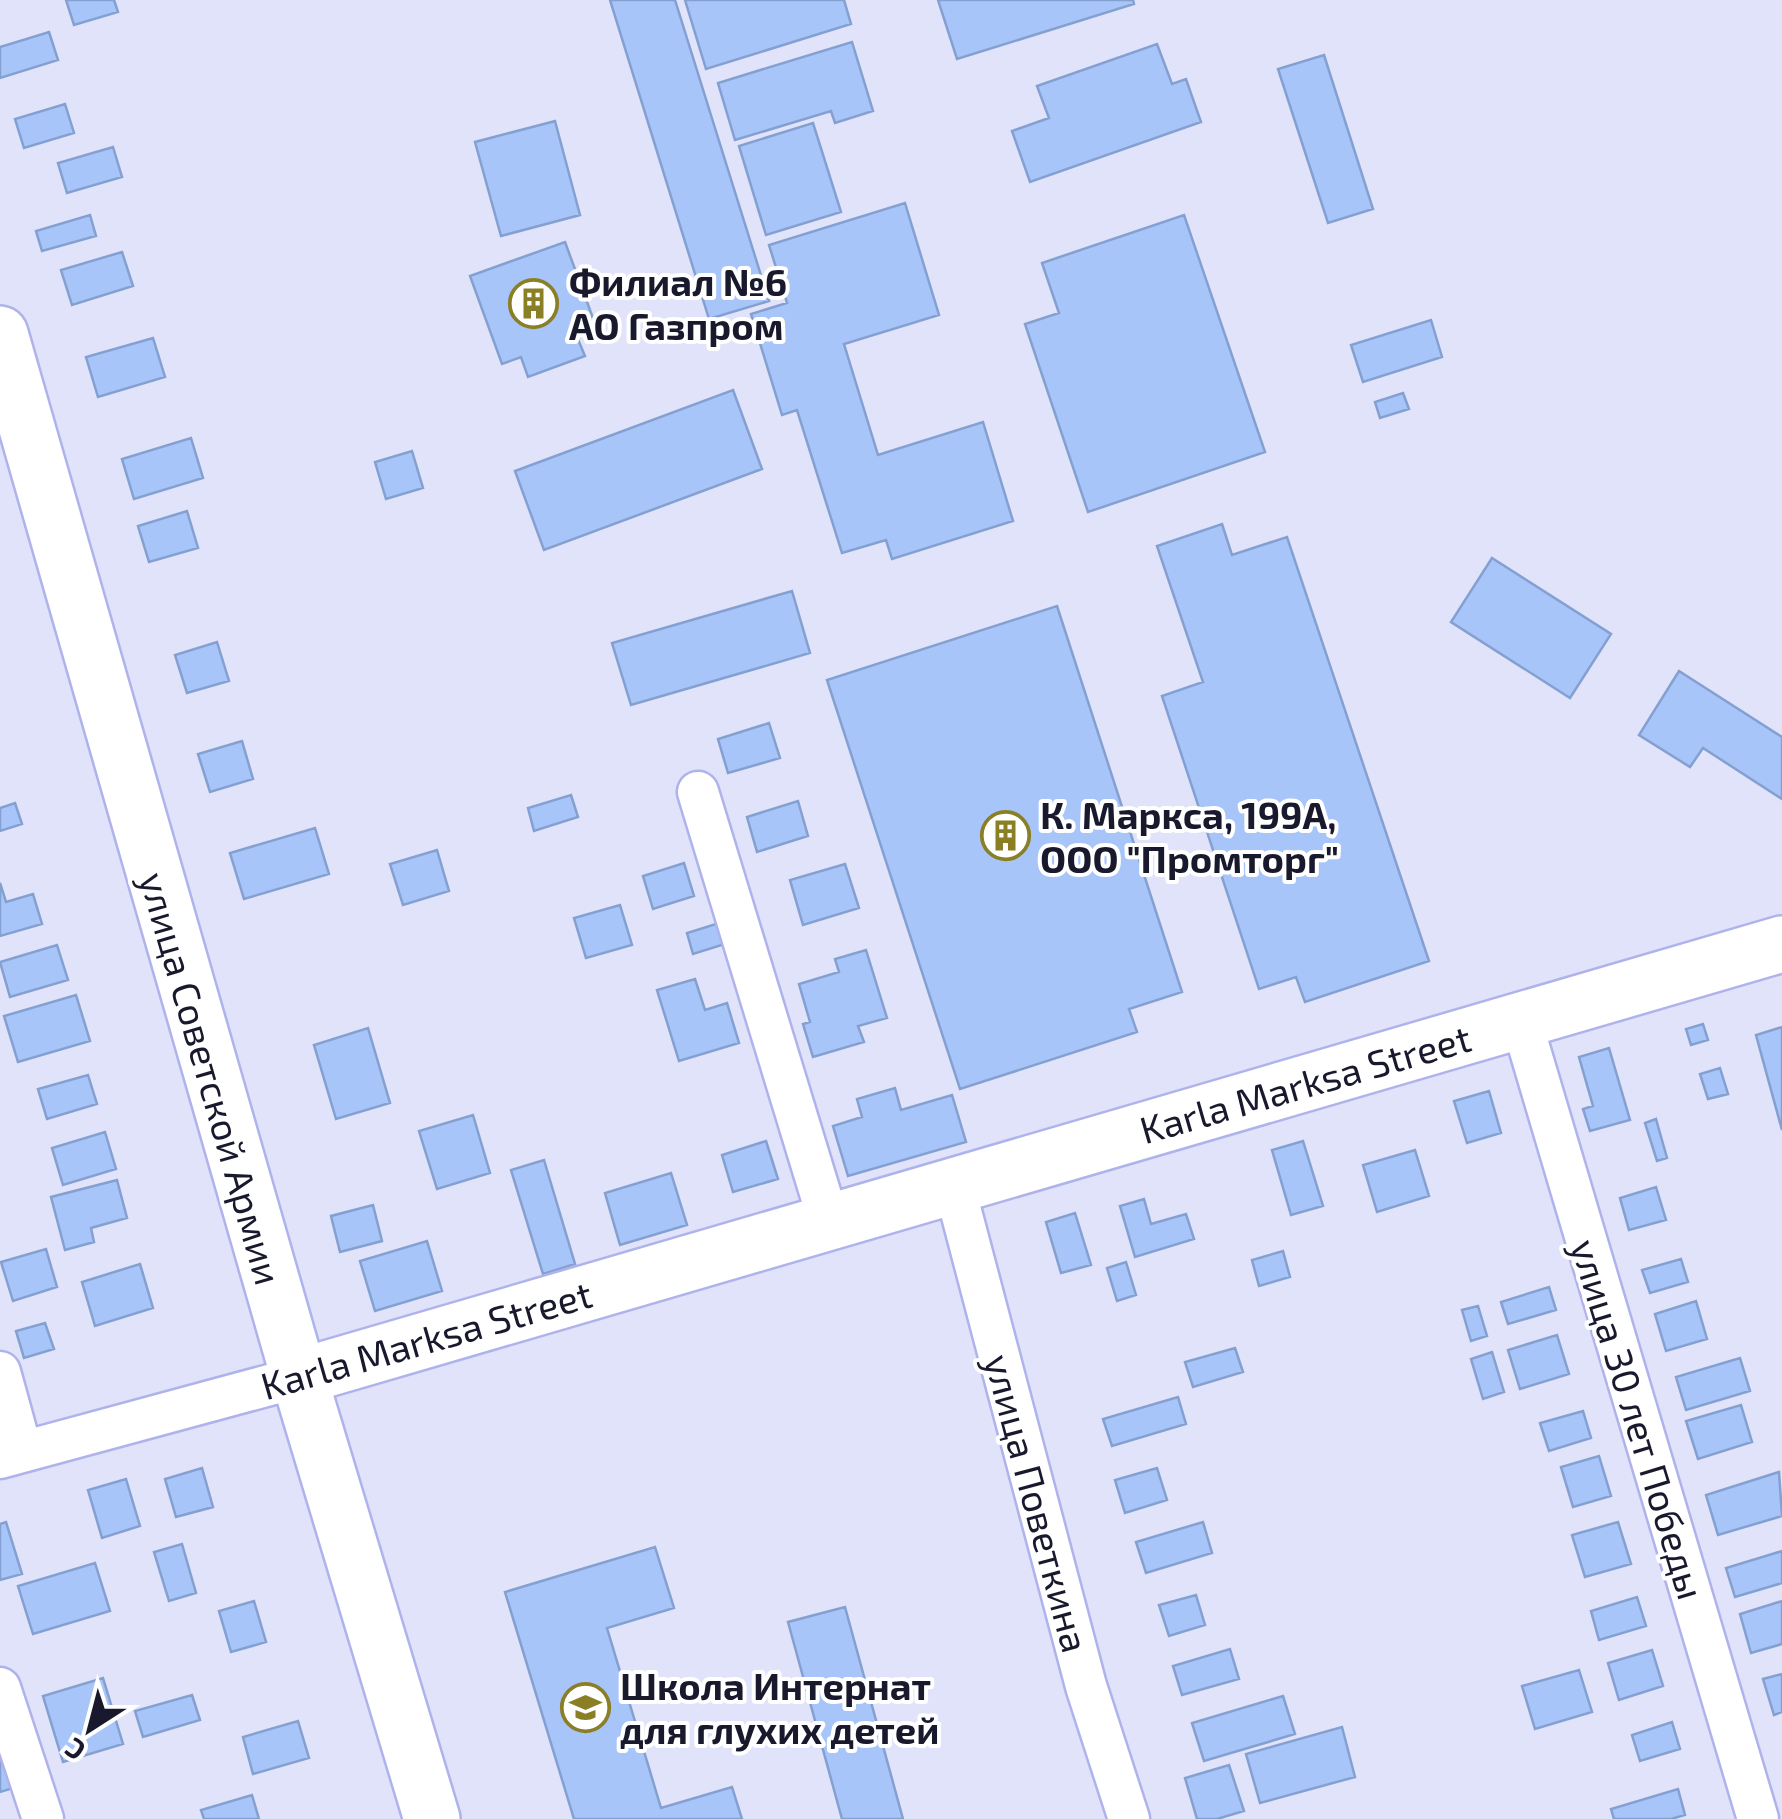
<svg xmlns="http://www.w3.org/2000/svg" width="1782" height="1819" font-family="'Exo 2',sans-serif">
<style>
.building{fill:#a8c5f9;stroke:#84a0d1;stroke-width:2.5}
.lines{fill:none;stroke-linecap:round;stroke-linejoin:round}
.street-casing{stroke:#afb3eb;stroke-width:45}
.secondary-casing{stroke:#afb3eb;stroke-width:60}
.primary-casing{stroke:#afb3eb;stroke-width:60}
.street{stroke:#fff;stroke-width:40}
.secondary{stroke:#fff;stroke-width:55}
.primary{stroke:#fff;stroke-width:55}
.labels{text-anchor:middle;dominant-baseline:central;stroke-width:8;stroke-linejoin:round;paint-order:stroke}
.poi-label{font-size:38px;font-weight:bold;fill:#18192d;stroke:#fff;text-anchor:start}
.street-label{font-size:38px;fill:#18192d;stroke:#fff}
</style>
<rect width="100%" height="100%" fill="#e0e3fa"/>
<!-- building -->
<path class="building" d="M 66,0 L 114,0 L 118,12 L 74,25 Z
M 610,0 L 675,0 L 769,301 L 709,319 Z
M 685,0 L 844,0 L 851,24 L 706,69 Z
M 938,0 L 1133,0 L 1134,4 L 957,59 Z
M 49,32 L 58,60 L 0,78 L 0,47 Z
M 852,42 L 873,111 L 835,123 L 831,111 L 735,140 L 718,83 Z
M 1157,44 L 1172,84 L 1186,79 L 1201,122 L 1030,182 L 1012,131 L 1049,118 L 1037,86 Z
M 1324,55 L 1373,209 L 1328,223 L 1278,69 Z
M 65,104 L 74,133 L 24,148 L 15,119 Z
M 555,121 L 580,215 L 501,236 L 475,142 Z
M 813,123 L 841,212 L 766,235 L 739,146 Z
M 113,147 L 122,177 L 67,193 L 58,163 Z
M 905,203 L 939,315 L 844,344 L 878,455 L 983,422 L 1013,521 L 892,559 L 886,540 L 842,553 L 797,410 L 782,415 L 751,314 L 787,303 L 769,245 Z
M 90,215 L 96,236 L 42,251 L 36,231 Z
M 1184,215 L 1265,452 L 1088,512 L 1025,324 L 1059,313 L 1042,263 Z
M 565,242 L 597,329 L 577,337 L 585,356 L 528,377 L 521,357 L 502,364 L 470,276 Z
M 122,252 L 133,286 L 72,305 L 61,270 Z
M 1431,320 L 1442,357 L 1363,382 L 1351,345 Z
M 153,338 L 165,377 L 98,397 L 86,357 Z
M 733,390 L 762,469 L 544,550 L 515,471 Z
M 1403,393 L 1409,409 L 1380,418 L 1375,402 Z
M 191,438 L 203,478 L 134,499 L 122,459 Z
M 412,451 L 423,488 L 386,499 L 375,462 Z
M 187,511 L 198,548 L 149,562 L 138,526 Z
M 1222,524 L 1232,555 L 1287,537 L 1429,961 L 1305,1002 L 1296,977 L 1259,989 L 1162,696 L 1203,682 L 1157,546 Z
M 1492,558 L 1611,634 L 1570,698 L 1451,622 Z
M 792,591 L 810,653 L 631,705 L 612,643 Z
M 1057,606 L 1182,992 L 1129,1009 L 1137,1032 L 960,1089 L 827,680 Z
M 217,642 L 229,681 L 187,693 L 175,655 Z
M 1679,671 L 1782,737 L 1782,799 L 1703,748 L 1690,767 L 1639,735 Z
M 769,723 L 780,758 L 728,773 L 718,739 Z
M 242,741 L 253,779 L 210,792 L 198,754 Z
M 571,795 L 578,817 L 534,831 L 528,808 Z
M 798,801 L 808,836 L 757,852 L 747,817 Z
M 15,803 L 22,824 L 0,831 L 0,808 Z
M 315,828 L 329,874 L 244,899 L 230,853 Z
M 437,850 L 449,891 L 403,905 L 390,864 Z
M 684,863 L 694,896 L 653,909 L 643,876 Z
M 845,864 L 859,908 L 803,925 L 790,880 Z
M 0,883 L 6,902 L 33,894 L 42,924 L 0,936 Z
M 620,905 L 632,945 L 586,958 L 574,918 Z
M 719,923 L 725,944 L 693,954 L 687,933 Z
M 57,945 L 68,980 L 10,997 L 0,962 Z
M 866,950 L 887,1018 L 858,1026 L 864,1042 L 813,1057 L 803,1024 L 810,1022 L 799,984 L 839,972 L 835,959 Z
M 695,979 L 705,1010 L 727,1003 L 739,1043 L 679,1061 L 657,990 Z
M 76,995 L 90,1041 L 18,1062 L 4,1016 Z
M 1703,1024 L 1708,1040 L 1691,1045 L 1686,1029 Z
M 1782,1027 L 1782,1130 L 1756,1035 Z
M 368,1028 L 390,1103 L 336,1119 L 314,1045 Z
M 1609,1048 L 1630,1120 L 1590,1131 L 1583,1109 L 1593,1106 L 1579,1057 Z
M 1720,1068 L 1728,1094 L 1708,1099 L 1700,1074 Z
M 88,1075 L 97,1104 L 47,1119 L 38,1089 Z
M 895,1088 L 901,1110 L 952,1095 L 966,1142 L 848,1176 L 833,1126 L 862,1117 L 857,1099 Z
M 1489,1091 L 1501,1133 L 1467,1143 L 1454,1101 Z
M 473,1115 L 490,1173 L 437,1189 L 419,1131 Z
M 1656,1119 L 1667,1158 L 1657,1161 L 1645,1123 Z
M 105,1132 L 116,1169 L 63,1185 L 52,1148 Z
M 766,1141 L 778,1179 L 733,1192 L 722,1155 Z
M 1303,1141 L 1323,1206 L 1291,1215 L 1272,1150 Z
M 1415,1150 L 1429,1196 L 1377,1212 L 1363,1165 Z
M 544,1160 L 575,1264 L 543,1274 L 511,1170 Z
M 671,1173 L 687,1225 L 620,1245 L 605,1193 Z
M 117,1180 L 127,1218 L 91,1228 L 94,1242 L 65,1250 L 51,1197 Z
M 1656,1187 L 1666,1220 L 1629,1230 L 1620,1198 Z
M 1144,1199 L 1151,1224 L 1186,1214 L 1194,1239 L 1135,1257 L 1120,1206 Z
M 373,1205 L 382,1241 L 340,1252 L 331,1216 Z
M 1075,1213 L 1091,1265 L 1061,1273 L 1046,1222 Z
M 427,1241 L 442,1291 L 375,1311 L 360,1261 Z
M 46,1249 L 57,1287 L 13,1301 L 1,1262 Z
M 1283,1251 L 1290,1277 L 1259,1286 L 1252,1260 Z
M 1681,1259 L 1688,1282 L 1650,1293 L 1642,1270 Z
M 1126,1262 L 1136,1295 L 1117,1301 L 1107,1268 Z
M 140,1264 L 153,1308 L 95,1326 L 82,1282 Z
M 1549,1287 L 1556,1310 L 1508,1324 L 1501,1302 Z
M 1696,1301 L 1707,1339 L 1666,1351 L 1655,1314 Z
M 1478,1306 L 1487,1336 L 1471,1341 L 1462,1310 Z
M 45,1323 L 54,1349 L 24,1358 L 16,1331 Z
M 1557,1335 L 1569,1374 L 1520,1389 L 1508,1350 Z
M 1235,1348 L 1243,1372 L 1193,1387 L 1185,1362 Z
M 1492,1352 L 1504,1392 L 1483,1399 L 1471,1359 Z
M 1740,1358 L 1750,1391 L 1686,1410 L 1676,1377 Z
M 1178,1397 L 1186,1424 L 1112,1446 L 1103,1419 Z
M 1741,1405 L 1752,1442 L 1698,1459 L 1686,1421 Z
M 1583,1411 L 1591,1438 L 1549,1451 L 1540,1423 Z
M 1599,1456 L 1611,1496 L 1573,1507 L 1561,1467 Z
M 202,1468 L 213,1507 L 176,1517 L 165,1479 Z
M 1157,1468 L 1167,1500 L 1125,1513 L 1115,1480 Z
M 1779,1472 L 1782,1516 L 1718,1535 L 1706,1495 Z
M 126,1479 L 140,1526 L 102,1538 L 88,1490 Z
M 6,1522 L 22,1574 L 0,1580 L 0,1524 Z
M 1203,1522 L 1212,1553 L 1146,1573 L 1136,1542 Z
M 1618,1522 L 1631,1564 L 1585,1577 L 1572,1535 Z
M 182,1544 L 196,1593 L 169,1601 L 154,1552 Z
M 655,1547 L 674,1608 L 607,1628 L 661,1808 L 732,1787 L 742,1819 L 574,1819 L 505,1592 Z
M 1782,1551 L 1782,1583 L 1735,1597 L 1726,1568 Z
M 95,1563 L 110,1611 L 33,1634 L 18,1586 Z
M 1196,1595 L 1205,1625 L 1169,1636 L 1159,1605 Z
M 1637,1597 L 1646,1626 L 1599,1640 L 1591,1611 Z
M 254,1601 L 266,1642 L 231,1652 L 219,1611 Z
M 1782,1601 L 1782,1644 L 1751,1653 L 1740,1614 Z
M 845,1607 L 903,1819 L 842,1819 L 788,1622 Z
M 1230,1649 L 1239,1679 L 1182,1695 L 1173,1666 Z
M 1652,1650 L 1663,1686 L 1619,1700 L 1608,1663 Z
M 1579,1670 L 1592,1712 L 1535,1729 L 1522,1686 Z
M 1782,1674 L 1782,1712 L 1774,1715 L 1763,1679 Z
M 103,1678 L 123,1744 L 63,1762 L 43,1696 Z
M 192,1695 L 200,1720 L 143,1737 L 135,1711 Z
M 1283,1696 L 1295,1734 L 1204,1761 L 1192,1723 Z
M 298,1721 L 309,1758 L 253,1774 L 243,1737 Z
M 1672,1722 L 1680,1749 L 1640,1761 L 1632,1735 Z
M 1342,1727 L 1355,1777 L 1260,1803 L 1246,1754 Z
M 10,1753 L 20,1786 L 0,1792 L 0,1756 Z
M 1229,1765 L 1244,1811 L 1217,1819 L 1197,1819 L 1185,1778 Z
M 1678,1789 L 1685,1815 L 1671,1819 L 1614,1819 L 1611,1809 Z
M 252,1795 L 259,1819 L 204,1819 L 201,1810 Z"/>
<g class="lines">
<defs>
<path id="street" d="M 698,792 L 829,1222
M 1521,1020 L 1758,1819
M 954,1185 L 1086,1686 L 1129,1819
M 0,1372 L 22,1452
M 0,1458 L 299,1377
M 0,1688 L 43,1819"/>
<path id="secondary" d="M 299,1377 L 1782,944"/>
<path id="primary" d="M 0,334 L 299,1377 L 432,1819"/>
</defs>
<!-- street casing -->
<use href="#street" class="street-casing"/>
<!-- secondary casing -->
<use href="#secondary" class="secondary-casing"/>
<!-- primary casing -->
<use href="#primary" class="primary-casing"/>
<!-- street -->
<use href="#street" class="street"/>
<!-- secondary -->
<use href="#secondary" class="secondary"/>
<!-- primary -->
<use href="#primary" class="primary"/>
</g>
<!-- icons -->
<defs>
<symbol id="building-ring" viewBox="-11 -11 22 22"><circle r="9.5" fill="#fff" stroke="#8b7f25" stroke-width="1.5"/><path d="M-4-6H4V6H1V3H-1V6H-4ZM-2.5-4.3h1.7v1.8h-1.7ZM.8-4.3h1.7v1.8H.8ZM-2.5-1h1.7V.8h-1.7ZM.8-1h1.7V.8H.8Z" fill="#8b7f25"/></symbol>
<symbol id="school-ring" viewBox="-11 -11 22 22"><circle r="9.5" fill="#fff" stroke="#8b7f25" stroke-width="1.5"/><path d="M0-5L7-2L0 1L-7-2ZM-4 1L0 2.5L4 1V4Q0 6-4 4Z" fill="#8b7f25"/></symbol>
</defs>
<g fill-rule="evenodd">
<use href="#building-ring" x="506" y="276" width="55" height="55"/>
<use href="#building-ring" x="978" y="808" width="55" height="55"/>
<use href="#school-ring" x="558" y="1680" width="55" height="55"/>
</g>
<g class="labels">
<!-- poi labels -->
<g class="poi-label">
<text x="569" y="281">Филиал №6<tspan x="569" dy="44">АО Газпром</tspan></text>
<text x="1040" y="814">К. Маркса, 199А,<tspan x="1040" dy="44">ООО "Промторг"</tspan></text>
<text x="620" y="1685">Школа Интернат<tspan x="620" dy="44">для глухих детей</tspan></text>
</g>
<!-- street labels -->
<g class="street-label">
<text transform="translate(212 1078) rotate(74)">улица Советской Армии</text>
<text transform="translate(1305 1083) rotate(-16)">Karla Marksa Street</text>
<text transform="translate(426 1339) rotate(-16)">Karla Marksa Street</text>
<text transform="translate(1639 1419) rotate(73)">улица 30 лет Победы</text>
<text transform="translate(1038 1503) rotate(75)">улица Поветкина</text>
</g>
</g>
<!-- north arrow -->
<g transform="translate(90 1729) rotate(216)" stroke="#ffffff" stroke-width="8" paint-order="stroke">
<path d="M0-8L18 38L0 25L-18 38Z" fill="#18192d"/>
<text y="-15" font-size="28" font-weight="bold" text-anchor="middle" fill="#18192d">С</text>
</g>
</svg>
